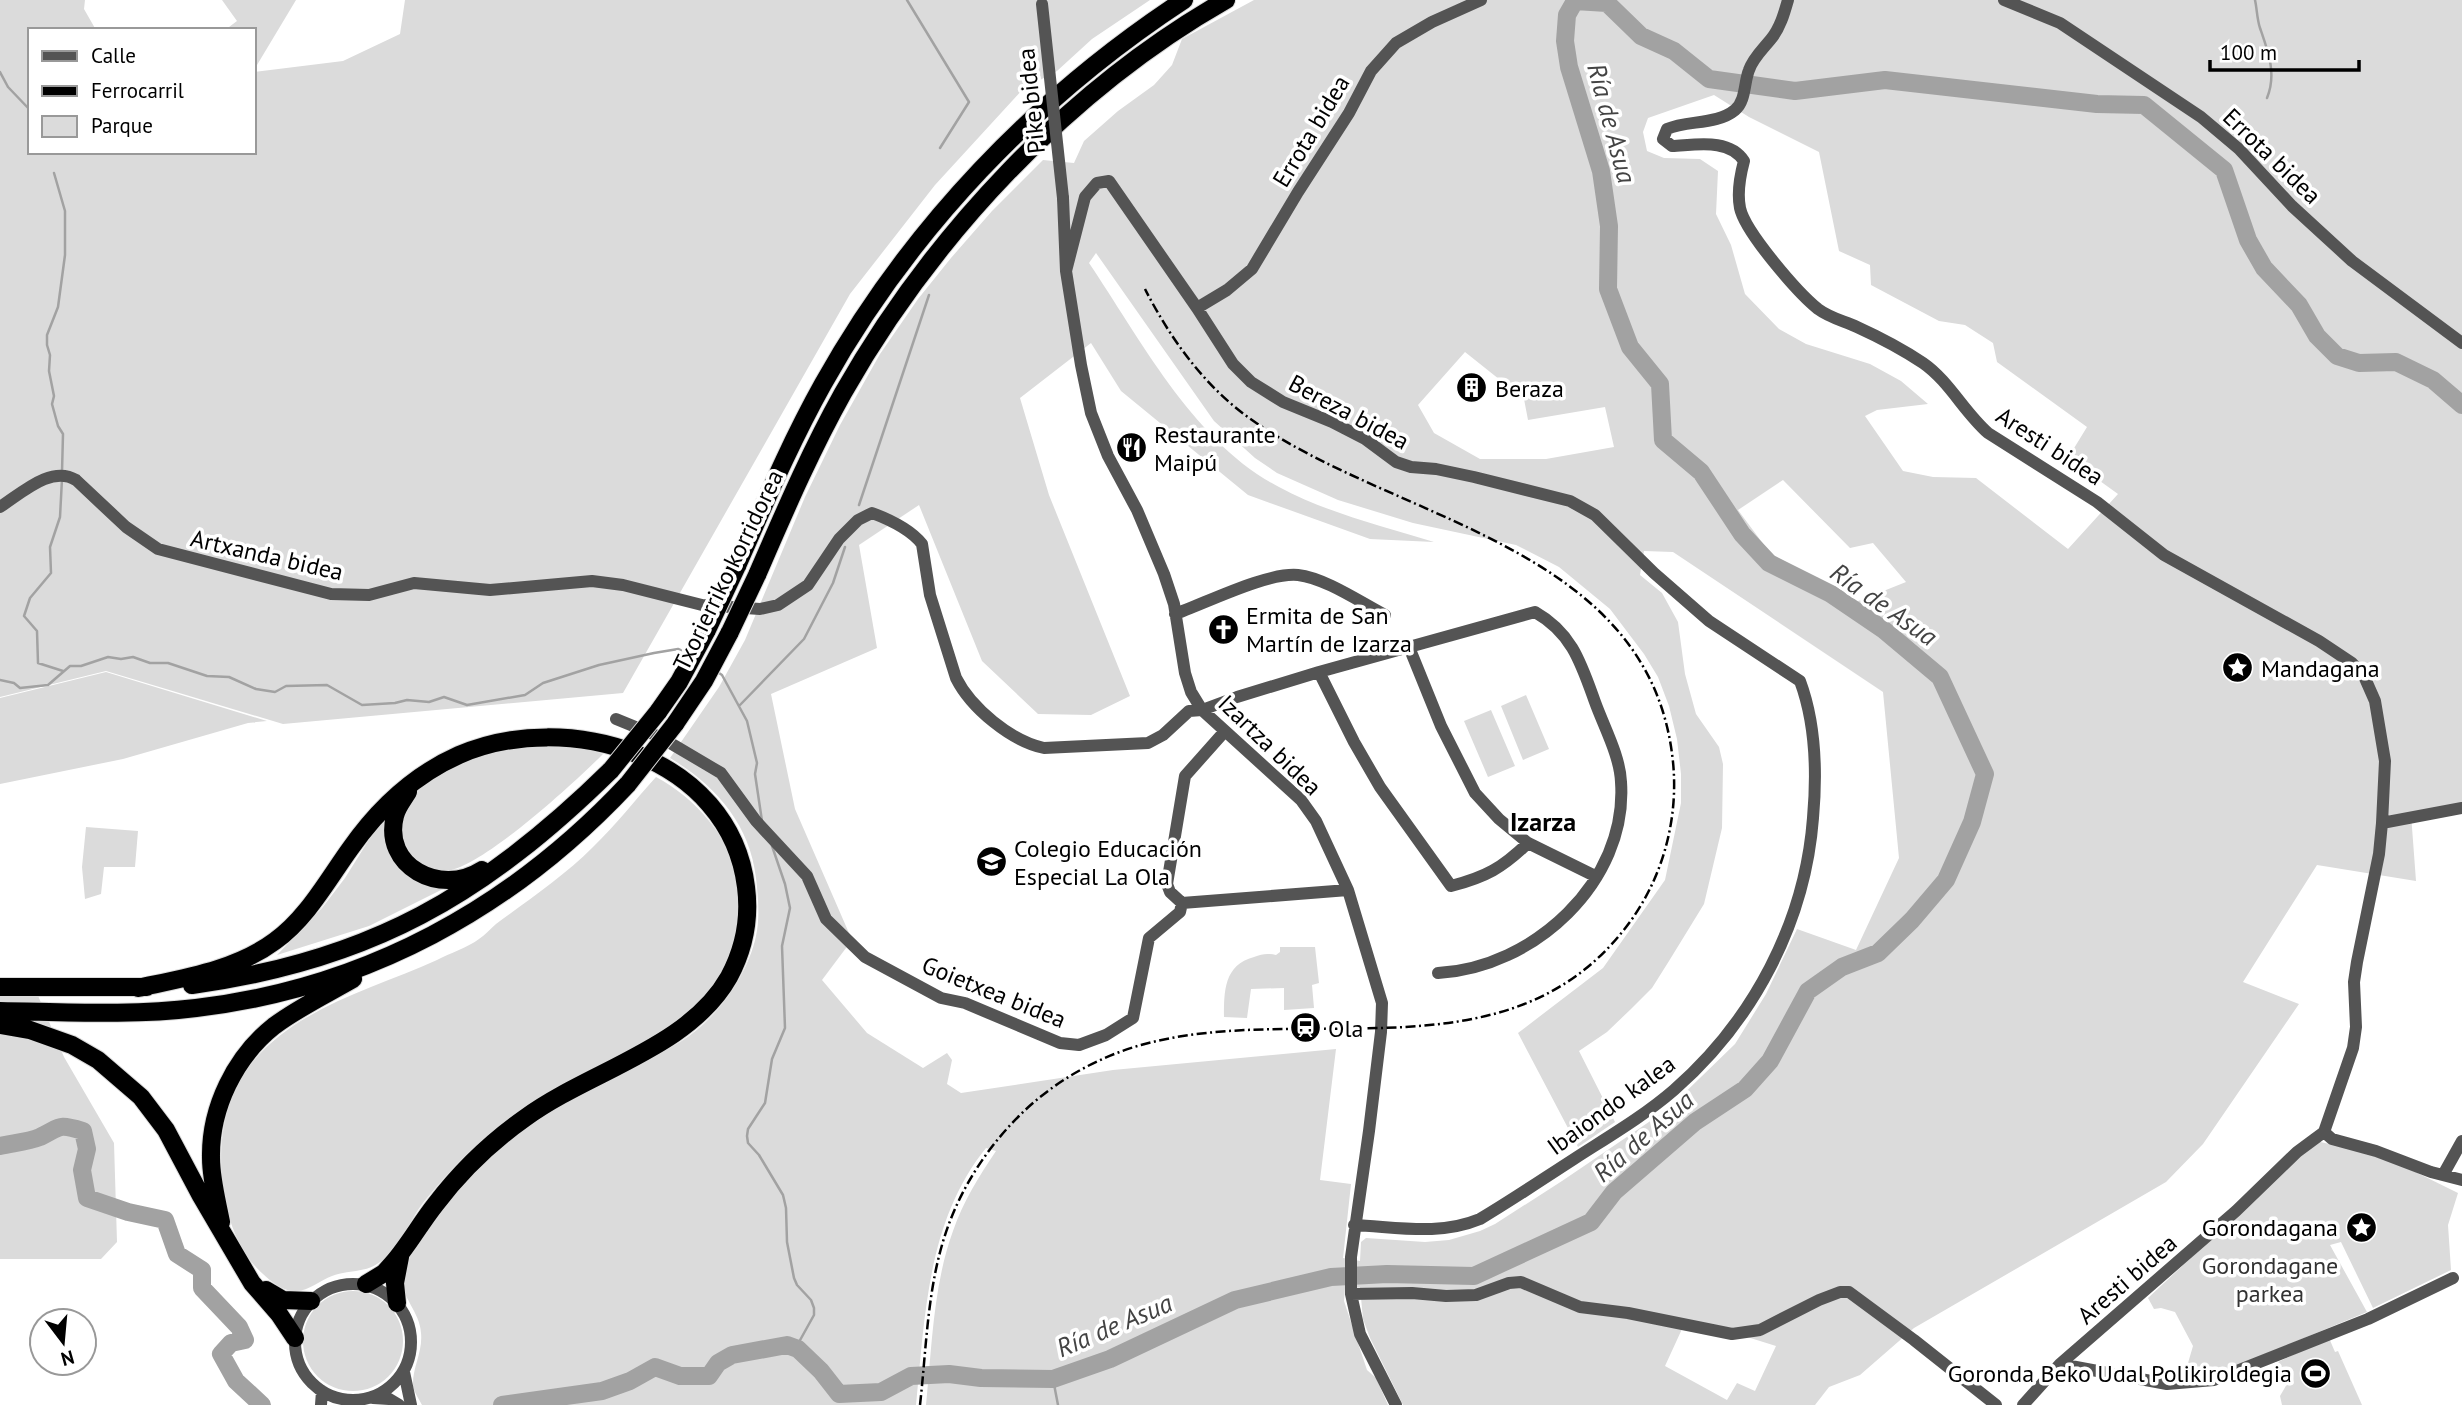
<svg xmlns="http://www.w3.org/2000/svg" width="2462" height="1405" font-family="'PT Sans',sans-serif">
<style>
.green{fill:#dbdbdb;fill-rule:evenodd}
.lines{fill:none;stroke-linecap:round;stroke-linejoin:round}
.stream{stroke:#a2a2a2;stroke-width:2.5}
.river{stroke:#a2a2a2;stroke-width:18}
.highway-casing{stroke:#dbdbdb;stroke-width:20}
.minor{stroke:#545454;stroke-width:12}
.highway{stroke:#000;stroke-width:18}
.rail{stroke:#000;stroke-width:2.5;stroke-dasharray:10 3.5 2 3.5;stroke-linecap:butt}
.highway-bridge-casing{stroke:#dbdbdb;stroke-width:20;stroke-linecap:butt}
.minor-bridge{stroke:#545454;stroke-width:12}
.highway-bridge{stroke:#000;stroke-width:18}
.labels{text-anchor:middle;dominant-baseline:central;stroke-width:7;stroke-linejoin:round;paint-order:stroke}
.street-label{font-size:24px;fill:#000;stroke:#fff}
.poi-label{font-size:24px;fill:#000;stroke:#fff;text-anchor:start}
.park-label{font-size:24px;fill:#323232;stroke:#fff}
.water-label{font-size:26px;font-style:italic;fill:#434343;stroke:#fff}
.neighbourhood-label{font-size:26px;font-weight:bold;fill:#000;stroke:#fff}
</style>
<rect width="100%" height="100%" fill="#fff"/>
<!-- green -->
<path class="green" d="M 0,0 L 85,0 L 84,9 L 96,30 L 30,30 L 30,152 L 254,152 L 254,72 L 343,61 L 400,34 L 405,0 L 1150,0 L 1092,39 L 1057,71 L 1023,89 L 935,185 L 850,294 L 623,693 L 283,724 L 106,671 L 0,697 Z
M 222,0 L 296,0 L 254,70 L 254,30 L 225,30 L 237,21 Z
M 1254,0 L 2462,0 L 2462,804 L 2411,814 L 2416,881 L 2317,865 L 2243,982 L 2299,1004 L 2203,1144 L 2166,1182 L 1914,1328 L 1860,1375 L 1829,1387 L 1815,1405 L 1403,1405 L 1370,1338 L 1363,1319 L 1360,1287 L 1345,1288 L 1344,1301 L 1367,1370 L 1376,1378 L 1388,1405 L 926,1405 C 932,1347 933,1286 953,1231 C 963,1202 979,1176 996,1151 L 986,1148 C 927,1221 925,1316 916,1405 L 422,1405 C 419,1399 414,1392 413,1386 C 412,1368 423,1352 421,1333 C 420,1310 397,1295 402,1269 C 406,1253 429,1225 440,1211 C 466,1176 499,1144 535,1120 C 581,1090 633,1070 680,1042 C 716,1020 747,977 756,936 C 760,918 758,896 756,878 C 750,824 715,785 670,758 L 719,687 L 745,640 L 805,497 L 840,425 L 880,354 L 918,299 L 951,258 L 992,211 L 1043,160 L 1074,163 L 1084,141 L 1118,111 L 1154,85 L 1172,65 L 1182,39 ZM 1714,95 L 1749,117 L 1819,152 L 1839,251 L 1870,265 L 1871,285 L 1939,321 L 1965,325 L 1993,343 L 1997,362 L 2087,427 L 2068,458 L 2118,494 L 2068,549 L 1976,478 L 1933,477 L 1903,471 L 1865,416 L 1877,410 L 1928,404 L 1901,381 L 1870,364 L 1806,344 L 1779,329 L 1745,294 L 1731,245 L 1716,214 L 1718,171 L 1700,159 L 1664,158 L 1647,151 L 1643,132 L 1648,118 ZM 1096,253 L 1214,421 L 1255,458 L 1277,473 L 1338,500 L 1413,523 L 1516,545 L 1559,567 L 1610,609 L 1644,654 L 1658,677 L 1669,706 L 1677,739 L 1681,774 L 1681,803 L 1665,880 L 1603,968 L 1518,1033 L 1578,1147 L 1615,1122 L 1579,1051 L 1607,1032 L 1631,1009 L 1652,988 L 1669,961 L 1704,904 L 1722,828 L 1723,764 L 1719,747 L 1696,714 L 1685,674 L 1678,622 L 1662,593 L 1640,575 L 1644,551 L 1673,552 L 1883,692 L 1899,858 L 1856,950 L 1797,929 L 1766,994 L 1735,1044 L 1668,1109 L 1562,1181 L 1495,1224 L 1480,1231 L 1449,1240 L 1425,1242 L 1366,1238 L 1361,1242 L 1360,1261 L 1343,1258 L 1351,1184 L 1320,1180 L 1336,1049 L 1113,1070 L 961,1093 L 947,1084 L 952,1060 L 947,1053 L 923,1068 L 867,1033 L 822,980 L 852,940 L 795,809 L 771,694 L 877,648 L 859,545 L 919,505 L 982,661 L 1038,714 L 1091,715 L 1130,696 L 1049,495 L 1020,398 L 1091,343 L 1121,391 L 1248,495 L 1370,539 L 1434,542 C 1383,526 1327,513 1279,487 C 1194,443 1141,340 1089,263 ZM 1465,352 L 1524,399 L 1528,420 L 1605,407 L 1614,447 L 1546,459 L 1480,459 L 1434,433 L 1418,405 ZM 1783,480 L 1850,548 L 1873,543 L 1906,582 L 1856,602 L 1770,553 L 1738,510 ZM 1682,1329 L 1744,1336 L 1776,1346 L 1755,1391 L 1737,1383 L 1727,1400 L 1665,1366 Z
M 106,672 L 267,721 L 248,723 L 123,759 L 0,784 L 0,698 Z
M 1526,695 L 1549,749 L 1523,760 L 1501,706 Z
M 1491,710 L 1515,766 L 1488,777 L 1464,721 Z
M 540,745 L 583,747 L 603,754 C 575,782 484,866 447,871 C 417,876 395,839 403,812 C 407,801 417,791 426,783 C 458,756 500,750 540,745 Z
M 656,777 C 694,797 733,839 738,884 C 746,953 714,1002 655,1037 C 637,1047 618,1056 600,1065 C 561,1087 523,1109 488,1136 C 465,1154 442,1179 423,1203 C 409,1221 398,1252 377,1264 C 363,1273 347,1270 332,1276 C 321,1280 308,1291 297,1291 C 283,1292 272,1282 263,1274 C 214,1232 208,1123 245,1072 C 289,1009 371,990 437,960 C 450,953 467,948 479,939 C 485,935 490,929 496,924 C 530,899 564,876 593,847 C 616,825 635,800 656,777 Z
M 380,822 L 385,824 C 387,864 403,883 443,889 L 369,926 L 277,955 L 322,908 L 345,878 Z
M 86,827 L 138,831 L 135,867 L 104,867 L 101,894 L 85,899 L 82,867 Z
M 1280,947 L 1315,947 L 1319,983 L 1312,985 L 1314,1008 L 1284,1010 L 1284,988 L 1251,989 L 1247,1018 L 1224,1017 C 1224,991 1224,965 1254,957 C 1262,954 1267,953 1276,955 L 1280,952 Z
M 36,991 L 64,1057 L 114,1143 L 117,1242 L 101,1259 L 0,1259 L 0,992 Z
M 2316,1141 L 2383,1156 L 2458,1193 L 2448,1225 L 2451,1270 L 2373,1308 L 2341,1242 L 2330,1245 L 2367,1312 L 2212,1376 L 2176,1381 L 2159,1377 L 2188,1363 L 2193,1346 L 2175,1312 L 2161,1308 L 2154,1309 L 2148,1298 Z
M303 1341a50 50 0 1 1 100 0a50 50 0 1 1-100 0Z
M 2329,1338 L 2335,1352 L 2338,1351 L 2362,1405 L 2282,1405 L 2280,1396 L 2287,1384 L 2278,1362 Z"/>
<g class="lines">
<!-- stream -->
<path class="stream" d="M 907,0 L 969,102 L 940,148
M 2255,0 C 2257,9 2257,19 2260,28 C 2268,51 2277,74 2267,98
M 0,72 L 8,87 L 30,110
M 54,173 L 65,211 L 65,255 L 58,307 L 47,335 L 47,345 L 50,355 L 49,371 L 54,396 L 52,404 L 58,426 L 63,434 L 62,472
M 62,479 L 60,517 L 50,547 L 51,573 L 30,598 L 24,616 L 37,631 L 38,663 L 63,671
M 859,505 L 929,295
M 716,671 L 722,675 L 747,721 L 757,763 L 755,774 L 762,821
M 0,680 L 14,683 L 20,688 L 48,685 L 70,666 L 81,666 L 108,657 L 121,659 L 133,657 L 150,663 L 168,663 L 207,676 L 229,677 L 256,689 L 275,692 L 286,686 L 327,685 L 362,705 L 395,703 L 407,700 L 429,702 L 444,697 L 467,705 L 525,695 L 543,683 L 599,665 L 654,653 L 678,649 L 687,653
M 740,705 L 804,639 L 833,583 L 845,547
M 772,846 L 785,884 L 790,908 L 782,946 L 785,1028 L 772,1059 L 765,1103 L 748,1129 L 747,1136 L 748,1143 L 759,1155 L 783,1195 L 786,1208 L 787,1242 L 794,1278 L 797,1285 L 811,1300 L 814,1308 L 814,1315 L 799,1342 L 798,1349
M 1053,1379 L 1058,1405"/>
<!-- river -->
<path class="river" d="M 0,1146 C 13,1143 28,1142 40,1137 C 61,1127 57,1123 83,1131 L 87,1149 L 82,1170 L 87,1198 L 128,1212 L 165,1220 L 177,1254 L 202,1270 L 202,1288 L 239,1327 L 245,1340 L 231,1343 L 221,1354 L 236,1381 L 262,1405
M 502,1405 L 602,1391 L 630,1381 L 655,1367 L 680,1376 L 709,1376 L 718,1363 L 732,1355 L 787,1345 L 798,1349 L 821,1371 L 839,1394 L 881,1392 L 911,1376 L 949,1374 L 981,1378 L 1053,1379 L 1110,1359 L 1235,1300 L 1331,1277 L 1387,1274 L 1474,1276 L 1591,1222 L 1614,1192 L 1695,1122 L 1745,1089 L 1770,1061 L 1808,991 L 1842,967 L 1878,953 L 1912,920 L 1946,880 L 1972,822 L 1985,774 L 1940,677 L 1884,630 L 1831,594 L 1769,563 L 1742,534 L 1701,472 L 1663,440 L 1660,384 L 1630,347 L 1608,289 L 1609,226 L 1601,171 L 1569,67 L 1565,41 L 1567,15 L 1575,1 L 1607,3 L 1641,36 L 1674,51 L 1709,79 L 1795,91 L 1885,80 L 2097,104 L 2144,105 L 2224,170 L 2248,240 L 2264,268 L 2299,305 L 2317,336 L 2337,356 L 2359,363 L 2396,362 L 2433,380 L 2462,405"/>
<defs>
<path id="highway" d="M 737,566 C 764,505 790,443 823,384 C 910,228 1036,97 1184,0
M 757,575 C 784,513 810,452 843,393 C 932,236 1068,90 1226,0
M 658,712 L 679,682 L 707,630
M 675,724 L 704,681 L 730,632
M 408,792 C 403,800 397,807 395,816 C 382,866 440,897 482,870
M 192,985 C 370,961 484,895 611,770
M 0,987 L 147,987
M 138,988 C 184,978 236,970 275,941 C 307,918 327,881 350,849 C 378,809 414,775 459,755 C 567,708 730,756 746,887 C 750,918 744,949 729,977 C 689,1048 589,1071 525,1118 C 491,1142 460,1172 435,1205 C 420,1224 408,1246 392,1264 L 384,1273 L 366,1284
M 0,1011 C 65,1012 131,1016 196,1008 C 366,988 512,908 628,784
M 0,1025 L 30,1030 L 72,1045 L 98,1060 L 141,1097 L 166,1130 L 201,1196 L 252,1283 L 279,1314 L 295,1338
M 221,1222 C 217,1201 211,1179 211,1158 C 210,1108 235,1057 274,1026 C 298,1008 327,994 353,979
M 266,1290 L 283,1300 L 311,1301
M 397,1303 L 395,1283 L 400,1257"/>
</defs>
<!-- highway casing -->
<use href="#highway" class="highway-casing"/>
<!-- minor -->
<path class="minor" d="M 1788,0 C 1784,14 1780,28 1771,39 C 1763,49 1753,58 1749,70 C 1744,82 1746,101 1735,110 C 1717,125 1687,120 1667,129 L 1663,139 L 1672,146 C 1696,145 1729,138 1744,161 C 1740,176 1737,193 1740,208 C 1745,232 1798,293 1818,309 C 1830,318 1844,321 1857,327 C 1879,337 1902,349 1923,363 C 1949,381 1964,412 1988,433 L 2097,502 L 2164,555 L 2319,641 L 2352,663 L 2364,676 L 2375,701 L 2385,761 L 2382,823 L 2379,854 L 2357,962 L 2354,982 L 2356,1027 L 2353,1048 L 2324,1132
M 2004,0 L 2060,23 L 2201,117 L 2239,149 L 2292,206 L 2352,261 L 2462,343
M 1063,198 L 1066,271 L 1081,365 L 1091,413 L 1108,456 L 1137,510 L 1164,574 L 1174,604 L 1185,673 L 1191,692 L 1202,710 L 1301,800 L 1316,821 L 1348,890 L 1382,1003 L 1381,1032 L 1369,1131 L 1351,1257 L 1351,1294 L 1360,1334 L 1396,1405
M 1066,271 L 1085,197 L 1097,183 L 1109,181 L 1197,308 L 1233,364 L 1251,382 L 1283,402 L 1332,422 L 1365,439 L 1396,462 L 1411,467 L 1436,469 L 1474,477 L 1570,501 L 1595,515 L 1654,573 L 1709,621 L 1800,681 C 1816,724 1817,773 1813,818 C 1805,923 1753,1021 1674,1090 C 1644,1116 1608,1137 1574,1159 C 1543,1179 1512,1200 1480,1219 C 1439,1236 1398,1227 1354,1225
M 1197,308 L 1227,290 L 1252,269 L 1298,192 L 1349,113 L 1371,71 L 1396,43 L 1432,22 L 1481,0
M 0,507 C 22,493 51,465 76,480 L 126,527 L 158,549 L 331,594 L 369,595 L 414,583 L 490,590 L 592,581 L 623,585 L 702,605 L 760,609 L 778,605 L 808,585 L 839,539 L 858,520 L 872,513 C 888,519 911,530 922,544 L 930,595 L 956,678 C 971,708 1011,741 1044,748 L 1148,743 L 1163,735 L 1189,711 L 1202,710 L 1237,697 L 1319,672 L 1535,612 C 1572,633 1581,663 1595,702 C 1604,727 1620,756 1621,782 C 1628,882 1533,968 1438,973
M 1175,614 C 1206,603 1267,572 1298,575 C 1325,578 1360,602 1385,615
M 1409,647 L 1441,726 L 1475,793 L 1499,819 L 1528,843 L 1595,876
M 1319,672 L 1354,742 L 1380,787 L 1451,886 C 1486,877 1502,868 1528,843
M 616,719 L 660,737 L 721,773 L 756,821 L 807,876 L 826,919 L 865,957 L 941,998 L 965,1003 L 1060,1043 L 1079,1045 L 1106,1035 L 1133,1018 L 1149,938 L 1180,912 L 1182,903
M 1225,731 L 1185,776 L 1167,884 L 1170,892 L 1182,903 L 1348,890
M 2382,823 L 2462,808
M 2324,1132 L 2332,1139 L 2376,1151 L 2431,1172 L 2462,1180
M 2443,1175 L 2462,1141
M295 1342a58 58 0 1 1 116 0a58 58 0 1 1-116 0Z
M 1351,1294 L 1412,1293 L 1446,1296 L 1476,1295 L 1509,1283 L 1521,1282 L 1580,1307 L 1628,1313 L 1732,1334 L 1760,1330 L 1819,1300 L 1840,1292 L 1849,1292 L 1914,1340 L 1996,1405
M 2060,1364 L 2167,1384 L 2214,1380 L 2368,1319 L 2453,1278
M 404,1372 L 411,1405
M 373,1398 L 389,1399 L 399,1405
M 321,1405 L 322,1391
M 2023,1405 L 2060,1364 L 2236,1211 L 2297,1152 L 2324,1132"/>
<!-- highway -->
<use href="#highway" class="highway"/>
<!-- rail -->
<path class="rail" d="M 920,1405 C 926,1352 927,1297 942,1245 C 956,1196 983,1152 1019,1116 C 1052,1083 1095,1058 1141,1045 C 1302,1000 1503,1081 1623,931 C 1661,884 1679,822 1673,762 C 1651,545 1398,523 1252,420 C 1205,387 1171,340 1145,289"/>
<defs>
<path id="highway-bridge" d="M 707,630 L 737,566
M 730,632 L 757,575
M 611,770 L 658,712
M 628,784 L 675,724"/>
</defs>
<!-- highway-bridge casing -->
<use href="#highway-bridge" class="highway-bridge-casing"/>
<!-- minor-bridge -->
<path class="minor-bridge" d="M 1042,4 L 1063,198"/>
<!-- highway-bridge -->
<use href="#highway-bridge" class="highway-bridge"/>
</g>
<!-- icons -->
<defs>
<symbol id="building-disc" viewBox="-11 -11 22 22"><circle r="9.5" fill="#000" stroke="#fff"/><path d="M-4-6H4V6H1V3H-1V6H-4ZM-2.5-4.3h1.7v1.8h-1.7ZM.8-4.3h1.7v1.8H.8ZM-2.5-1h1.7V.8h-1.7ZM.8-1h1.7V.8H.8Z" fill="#fff"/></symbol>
<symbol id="restaurant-disc" viewBox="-11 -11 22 22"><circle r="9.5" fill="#000" stroke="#fff"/><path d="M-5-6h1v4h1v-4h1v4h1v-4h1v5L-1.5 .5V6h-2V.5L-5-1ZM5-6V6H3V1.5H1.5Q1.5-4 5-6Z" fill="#fff"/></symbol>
<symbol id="church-disc" viewBox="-11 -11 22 22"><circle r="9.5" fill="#000" stroke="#fff"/><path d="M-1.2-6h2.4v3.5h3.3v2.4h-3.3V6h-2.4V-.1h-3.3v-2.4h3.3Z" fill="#fff"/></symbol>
<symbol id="sight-disc" viewBox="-11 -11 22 22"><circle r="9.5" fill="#000" stroke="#fff"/><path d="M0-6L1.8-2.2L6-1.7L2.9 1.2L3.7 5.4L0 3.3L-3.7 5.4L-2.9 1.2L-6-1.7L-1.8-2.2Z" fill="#fff"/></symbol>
<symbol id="school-disc" viewBox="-11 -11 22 22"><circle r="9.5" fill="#000" stroke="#fff"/><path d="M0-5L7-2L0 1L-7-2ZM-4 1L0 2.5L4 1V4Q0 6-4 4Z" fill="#fff"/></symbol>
<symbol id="station-disc" viewBox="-11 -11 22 22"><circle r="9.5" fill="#000" stroke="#fff"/><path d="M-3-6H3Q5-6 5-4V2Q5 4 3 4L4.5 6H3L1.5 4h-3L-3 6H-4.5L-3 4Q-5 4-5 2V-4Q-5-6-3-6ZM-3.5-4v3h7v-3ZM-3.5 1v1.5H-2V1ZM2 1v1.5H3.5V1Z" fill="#fff"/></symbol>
<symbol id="stadium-disc" viewBox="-11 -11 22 22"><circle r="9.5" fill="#000" stroke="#fff"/><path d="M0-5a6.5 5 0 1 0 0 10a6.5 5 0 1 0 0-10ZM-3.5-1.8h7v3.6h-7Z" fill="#fff"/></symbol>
</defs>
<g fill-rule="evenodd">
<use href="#building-disc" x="1454" y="370" width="35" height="35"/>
<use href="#restaurant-disc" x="1114" y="430" width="35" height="35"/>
<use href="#church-disc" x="1206" y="612" width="35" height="35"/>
<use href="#sight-disc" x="2220" y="650" width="35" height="35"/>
<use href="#school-disc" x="974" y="844" width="35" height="35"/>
<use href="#station-disc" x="1288" y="1010" width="35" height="35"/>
<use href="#sight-disc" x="2344" y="1210" width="35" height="35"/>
<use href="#stadium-disc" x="2298" y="1356" width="35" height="35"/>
</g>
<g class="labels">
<!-- street labels -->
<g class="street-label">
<text transform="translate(1031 101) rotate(-96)">Pike bidea</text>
<text transform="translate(1311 131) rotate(-59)">Errota bidea</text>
<text transform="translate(2272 156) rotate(44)">Errota bidea</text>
<text transform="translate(1349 412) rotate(28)">Bereza bidea</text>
<text transform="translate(2050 446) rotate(33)">Aresti bidea</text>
<text transform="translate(267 555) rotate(13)">Artxanda bidea</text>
<text transform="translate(728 570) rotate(-64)">Txorierriko korridorea</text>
<text transform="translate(1270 745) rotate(44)">Izartza bidea</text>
<text transform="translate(994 992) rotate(22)">Goietxea bidea</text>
<text transform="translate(1611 1105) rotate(-36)">Ibaiondo kalea</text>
<text transform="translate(2127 1279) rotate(-41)">Aresti bidea</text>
</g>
<!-- poi labels -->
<g class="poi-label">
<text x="1495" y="388">Beraza</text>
<text x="1154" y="434">Restaurante<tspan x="1154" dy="28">Maipú</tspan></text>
<text x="1246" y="615">Ermita de San<tspan x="1246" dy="28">Martín de Izarza</tspan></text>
<text x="2261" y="668">Mandagana</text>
<text x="1014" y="848">Colegio Educación<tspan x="1014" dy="28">Especial La Ola</tspan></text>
<text x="1328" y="1028">Ola</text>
<text x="2338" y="1227" text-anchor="end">Gorondagana</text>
<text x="2292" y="1373" text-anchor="end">Goronda Beko Udal Polikiroldegia</text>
</g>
<!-- park labels -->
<g class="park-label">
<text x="2270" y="1265">Gorondagane<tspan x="2270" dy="28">parkea</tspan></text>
</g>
<!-- water labels -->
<g class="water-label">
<text transform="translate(1612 123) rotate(75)">Ría de Asua</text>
<text transform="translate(1884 604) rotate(35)">Ría de Asua</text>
<text transform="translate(1643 1136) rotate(-41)">Ría de Asua</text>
<text transform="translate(1114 1325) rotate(-23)">Ría de Asua</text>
</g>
<!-- neighbourhood labels -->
<g class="neighbourhood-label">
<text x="1543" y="821">Izarza</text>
</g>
</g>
<!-- legend -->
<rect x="28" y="28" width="228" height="126" fill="#ffffff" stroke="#999999" stroke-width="2"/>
<rect x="42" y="51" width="35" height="10" fill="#545454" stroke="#999999" stroke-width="2"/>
<text x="91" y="63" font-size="21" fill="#000000">Calle</text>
<rect x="42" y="86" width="35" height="10" fill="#000000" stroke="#999999" stroke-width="2"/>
<text x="91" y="98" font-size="21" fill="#000000">Ferrocarril</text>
<rect x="42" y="116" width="35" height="21" fill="#dbdbdb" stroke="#999999" stroke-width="2"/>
<text x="91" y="133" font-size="21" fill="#000000">Parque</text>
<!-- north arrow -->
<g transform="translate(63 1342) rotate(164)"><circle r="33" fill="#ffffff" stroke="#999999" stroke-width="2"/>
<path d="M0-5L12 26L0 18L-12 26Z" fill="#000000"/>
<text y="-10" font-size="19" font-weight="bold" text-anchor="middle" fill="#000000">N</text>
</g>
<!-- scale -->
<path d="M2210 60v10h149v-10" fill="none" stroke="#000000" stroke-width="3.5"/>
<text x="2220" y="60" font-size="21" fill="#000000" stroke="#ffffff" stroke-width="5" paint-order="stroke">100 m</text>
</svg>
